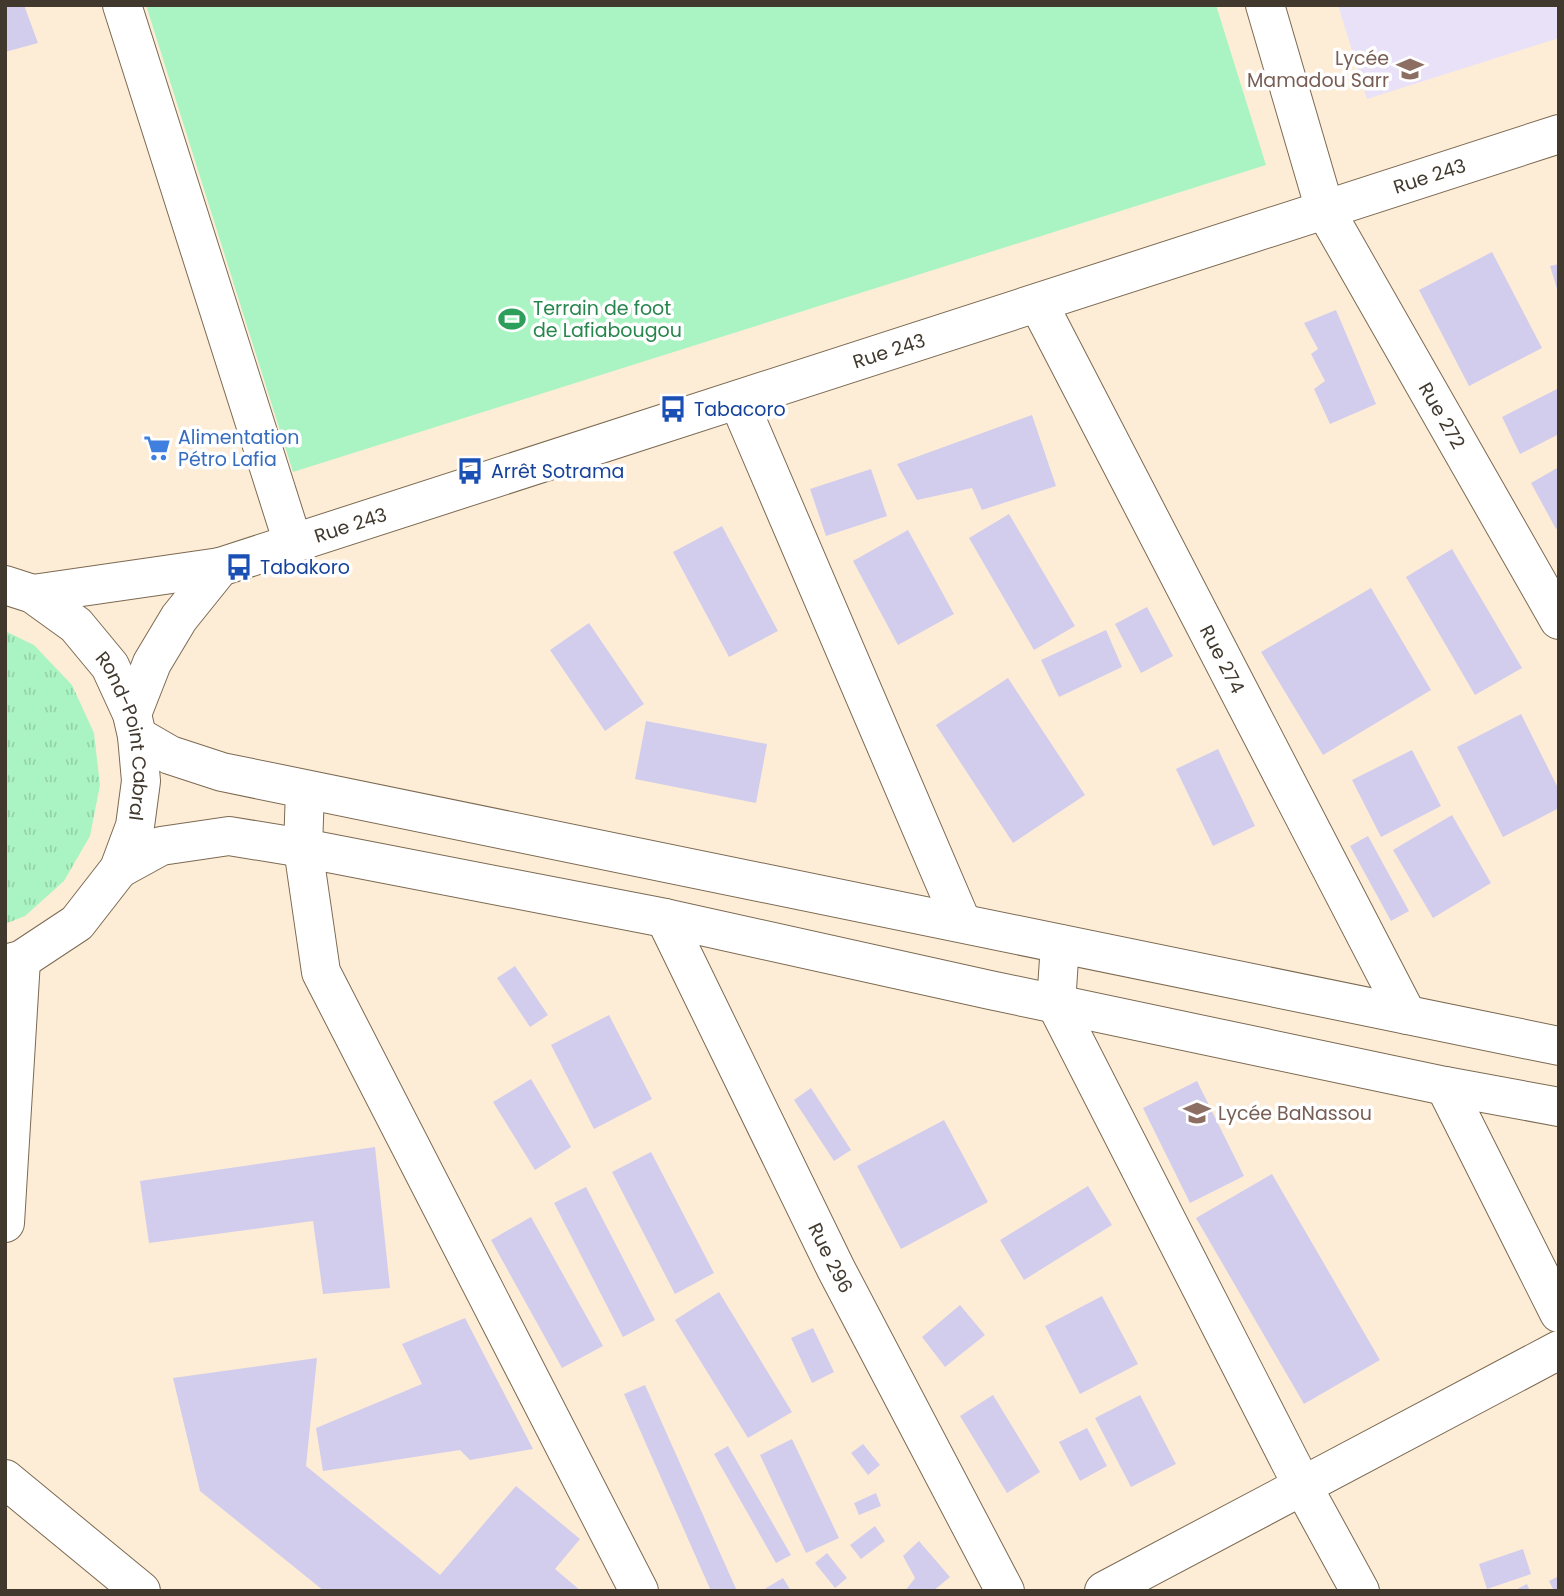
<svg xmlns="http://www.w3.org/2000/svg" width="1564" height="1596" font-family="Poppins,sans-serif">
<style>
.education{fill:#e9e1f7}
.grass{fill:#aaf4c3}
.park{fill:url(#park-tufts)}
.building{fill:#d2cdec}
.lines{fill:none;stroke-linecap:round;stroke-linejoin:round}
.street-casing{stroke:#7c6a52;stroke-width:40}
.secondary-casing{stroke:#7c6a52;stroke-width:40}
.street{stroke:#fff;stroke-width:38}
.secondary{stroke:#fff;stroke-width:38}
.labels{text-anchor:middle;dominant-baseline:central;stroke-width:7;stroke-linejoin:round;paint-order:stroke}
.education-label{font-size:19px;fill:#785e54;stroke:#fff;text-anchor:end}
.street-label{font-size:19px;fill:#41392e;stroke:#fff}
.leisure-label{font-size:19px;fill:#27864d;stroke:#fff;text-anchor:start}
.transit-label{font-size:19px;fill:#164399;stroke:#fff;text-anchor:start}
.shop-label{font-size:19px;fill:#366cbe;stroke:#fff;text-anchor:start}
</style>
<defs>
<pattern id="park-tufts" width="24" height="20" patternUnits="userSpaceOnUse" patternTransform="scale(1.75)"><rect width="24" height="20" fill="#aaf4c3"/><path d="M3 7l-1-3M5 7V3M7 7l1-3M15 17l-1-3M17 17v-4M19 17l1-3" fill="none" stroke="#94d2a8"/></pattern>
</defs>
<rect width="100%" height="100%" fill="#fdedd7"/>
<!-- education -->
<path class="education" d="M 1338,5 L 1559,5 L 1559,38 L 1367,99 Z"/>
<!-- grass -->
<path class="grass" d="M 146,5 L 1216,5 L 1266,165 L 293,472 Z"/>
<!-- park -->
<path class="park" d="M 5,631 L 34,645 L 72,685 L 94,733 L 100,785 L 90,836 L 64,881 L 25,916 L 5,924 Z"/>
<!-- building -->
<path class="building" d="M 5,5 L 24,5 L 38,43 L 5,52 Z
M 1492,252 L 1542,348 L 1469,386 L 1419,290 Z
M 1559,264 L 1559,292 L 1558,292 L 1550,266 Z
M 1336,310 L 1376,404 L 1330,424 L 1314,389 L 1325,381 L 1311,354 L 1318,349 L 1304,323 Z
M 1559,388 L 1559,434 L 1520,454 L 1502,417 Z
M 1032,415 L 1056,486 L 982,510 L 972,488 L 917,500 L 897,464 Z
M 1559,467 L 1559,528 L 1556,529 L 1531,483 Z
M 871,469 L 887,516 L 826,536 L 810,489 Z
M 1009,514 L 1075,626 L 1034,650 L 969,538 Z
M 722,526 L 778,631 L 729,657 L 673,552 Z
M 908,530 L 954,614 L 898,645 L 853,561 Z
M 1452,549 L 1522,668 L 1475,695 L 1406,577 Z
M 1371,588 L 1431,690 L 1323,755 L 1261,652 Z
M 1147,607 L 1173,656 L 1141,673 L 1115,624 Z
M 589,623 L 644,704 L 605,731 L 550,650 Z
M 1106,630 L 1122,667 L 1059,697 L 1041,660 Z
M 1008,678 L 1085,795 L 1013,843 L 936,725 Z
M 1521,714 L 1559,790 L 1559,808 L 1503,837 L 1457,747 Z
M 646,721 L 767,744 L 756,803 L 635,779 Z
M 1218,749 L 1255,826 L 1213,846 L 1176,769 Z
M 1412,750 L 1441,806 L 1381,837 L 1352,780 Z
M 1452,815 L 1491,883 L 1433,918 L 1393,850 Z
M 1368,836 L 1409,911 L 1391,921 L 1350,846 Z
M 515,966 L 548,1015 L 530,1027 L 497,978 Z
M 609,1015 L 652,1099 L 594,1129 L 551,1045 Z
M 531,1079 L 571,1147 L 535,1170 L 493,1102 Z
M 1197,1081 L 1244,1176 L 1190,1203 L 1143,1108 Z
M 811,1088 L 851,1150 L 834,1161 L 794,1100 Z
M 944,1120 L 988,1202 L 901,1249 L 857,1166 Z
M 375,1147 L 390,1288 L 323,1294 L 313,1221 L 149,1243 L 140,1181 Z
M 651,1152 L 714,1273 L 675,1294 L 612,1172 Z
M 1272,1174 L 1380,1360 L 1304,1404 L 1196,1218 Z
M 1088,1186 L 1112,1225 L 1024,1280 L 1000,1240 Z
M 586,1187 L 655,1320 L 623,1337 L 554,1203 Z
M 531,1217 L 603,1346 L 562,1368 L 491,1240 Z
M 719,1292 L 792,1412 L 748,1438 L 675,1320 Z
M 1102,1296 L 1138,1364 L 1080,1394 L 1045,1326 Z
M 960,1305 L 985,1335 L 945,1367 L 922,1337 Z
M 465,1318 L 533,1449 L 470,1460 L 460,1450 L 323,1471 L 316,1428 L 422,1384 L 402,1344 Z
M 813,1328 L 834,1372 L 812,1383 L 791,1338 Z
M 317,1358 L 306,1466 L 440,1575 L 516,1486 L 580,1539 L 555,1569 L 581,1591 L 324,1591 L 200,1491 L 173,1378 Z
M 645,1385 L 737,1591 L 711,1591 L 624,1394 Z
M 993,1395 L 1040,1472 L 1007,1493 L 960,1416 Z
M 1140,1395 L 1176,1464 L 1131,1487 L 1095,1418 Z
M 1087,1428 L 1107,1466 L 1080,1481 L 1059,1442 Z
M 792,1439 L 839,1538 L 806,1553 L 760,1455 Z
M 863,1444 L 880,1465 L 868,1475 L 851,1453 Z
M 728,1446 L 791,1555 L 776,1563 L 714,1454 Z
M 876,1493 L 881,1506 L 859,1515 L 854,1503 Z
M 875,1526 L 885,1541 L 861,1559 L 850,1545 Z
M 919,1541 L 950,1577 L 933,1591 L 905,1591 L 915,1578 L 903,1556 Z
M 1523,1549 L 1531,1574 L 1487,1589 L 1479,1564 Z
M 827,1553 L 847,1578 L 835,1588 L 815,1563 Z
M 1559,1576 L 1559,1591 L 1554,1591 L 1549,1581 Z
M 783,1578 L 791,1591 L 761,1591 Z
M 1527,1584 L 1530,1591 L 1513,1591 Z"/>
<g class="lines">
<defs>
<g id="street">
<path d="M 122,5 L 293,543"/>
<path id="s1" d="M 1265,5 L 1325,210 L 1559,620"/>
<path id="s2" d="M 1038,303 L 1407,1015"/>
<path d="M 738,400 L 962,923"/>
<path d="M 305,790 L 303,848 L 321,972 L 639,1591"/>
<path id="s3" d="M 665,918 L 836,1269 L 1005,1591"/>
<path d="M 1060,944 L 1056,1004 L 1302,1485 L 1360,1591"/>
<path d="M 1445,1086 L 1559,1313"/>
<path d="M 5,1479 L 141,1591"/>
<path d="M 1104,1591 L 1559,1350"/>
</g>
<g id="secondary">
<path id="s4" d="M 5,585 L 33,594 L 76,625 L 110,666 L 132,714 L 137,736 L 141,781 L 135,826 L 119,869 L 77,923 L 21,960 L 5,964"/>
<path id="s5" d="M 33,594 L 220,567 L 1559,134"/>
<path d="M 132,714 L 152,663 L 179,618 L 220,567"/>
<path d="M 137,736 L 170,755 L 222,772 L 1559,1046"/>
<path d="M 119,869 L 161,846 L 229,836 L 303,848 L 665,918 L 990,990 L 1445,1086 L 1559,1107"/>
<path d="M 5,1223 L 21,960"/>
</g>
</defs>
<!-- street casing -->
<use href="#street" class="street-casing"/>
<!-- secondary casing -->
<use href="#secondary" class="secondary-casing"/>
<!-- street -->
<use href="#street" class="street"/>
<!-- secondary -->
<use href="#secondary" class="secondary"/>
</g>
<!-- icons -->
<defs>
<symbol id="school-bare" viewBox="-9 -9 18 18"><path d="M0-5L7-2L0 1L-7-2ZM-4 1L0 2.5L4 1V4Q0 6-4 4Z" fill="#8d6e63" stroke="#fff" stroke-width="2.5" paint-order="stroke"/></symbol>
<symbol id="stadium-bare" viewBox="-9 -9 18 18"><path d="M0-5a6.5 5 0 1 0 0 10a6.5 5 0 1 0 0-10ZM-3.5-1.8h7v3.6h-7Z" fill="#2e9e5b" stroke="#fff" stroke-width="2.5" paint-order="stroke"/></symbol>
<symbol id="bus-bare" viewBox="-9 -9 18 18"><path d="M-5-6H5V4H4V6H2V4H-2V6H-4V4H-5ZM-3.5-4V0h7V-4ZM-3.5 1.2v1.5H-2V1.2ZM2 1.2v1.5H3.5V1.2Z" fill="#1a4fb4" stroke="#fff" stroke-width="2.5" paint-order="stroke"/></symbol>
<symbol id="supermarket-bare" viewBox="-9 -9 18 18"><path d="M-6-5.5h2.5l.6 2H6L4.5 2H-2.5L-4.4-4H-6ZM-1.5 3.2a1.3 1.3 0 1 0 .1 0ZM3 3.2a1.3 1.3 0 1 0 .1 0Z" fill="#3f7fe0" stroke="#fff" stroke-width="2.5" paint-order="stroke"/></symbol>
</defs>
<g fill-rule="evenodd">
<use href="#school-bare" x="1391" y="50" width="38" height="38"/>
<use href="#stadium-bare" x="493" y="300" width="38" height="38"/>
<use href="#bus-bare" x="654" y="390" width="38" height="38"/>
<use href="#supermarket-bare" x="138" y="429" width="38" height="38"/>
<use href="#bus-bare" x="451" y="452" width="38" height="38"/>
<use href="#bus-bare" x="220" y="548" width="38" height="38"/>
<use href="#school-bare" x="1178" y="1094" width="38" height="38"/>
</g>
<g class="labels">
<!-- education labels -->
<g class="education-label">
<text x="1389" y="58">Lycée<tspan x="1389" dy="22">Mamadou Sarr</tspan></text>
<text x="1218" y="1113" text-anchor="start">Lycée BaNassou</text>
</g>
<!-- street labels -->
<g class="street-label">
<text stroke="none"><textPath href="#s5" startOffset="1460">Rue 243</textPath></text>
<text stroke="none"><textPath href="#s5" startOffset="892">Rue 243</textPath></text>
<text stroke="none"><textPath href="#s1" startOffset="450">Rue 272</textPath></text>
<text stroke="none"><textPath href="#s5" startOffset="326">Rue 243</textPath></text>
<text stroke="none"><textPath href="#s2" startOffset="401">Rue 274</textPath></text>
<text stroke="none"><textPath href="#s4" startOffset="208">Rond-Point Cabral</textPath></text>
<text stroke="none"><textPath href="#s3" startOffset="378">Rue 296</textPath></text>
</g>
<!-- leisure labels -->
<g class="leisure-label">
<text x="533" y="308">Terrain de foot<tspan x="533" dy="22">de Lafiabougou</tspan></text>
</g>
<!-- transit labels -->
<g class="transit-label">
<text x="694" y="409">Tabacoro</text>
<text x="491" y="471">Arrêt Sotrama</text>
<text x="260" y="567">Tabakoro</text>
</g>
<!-- shop labels -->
<g class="shop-label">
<text x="178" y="437">Alimentation<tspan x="178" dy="22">Pétro Lafia</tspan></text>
</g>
</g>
<!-- border -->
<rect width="1564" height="1596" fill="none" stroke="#41392e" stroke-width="14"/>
</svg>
